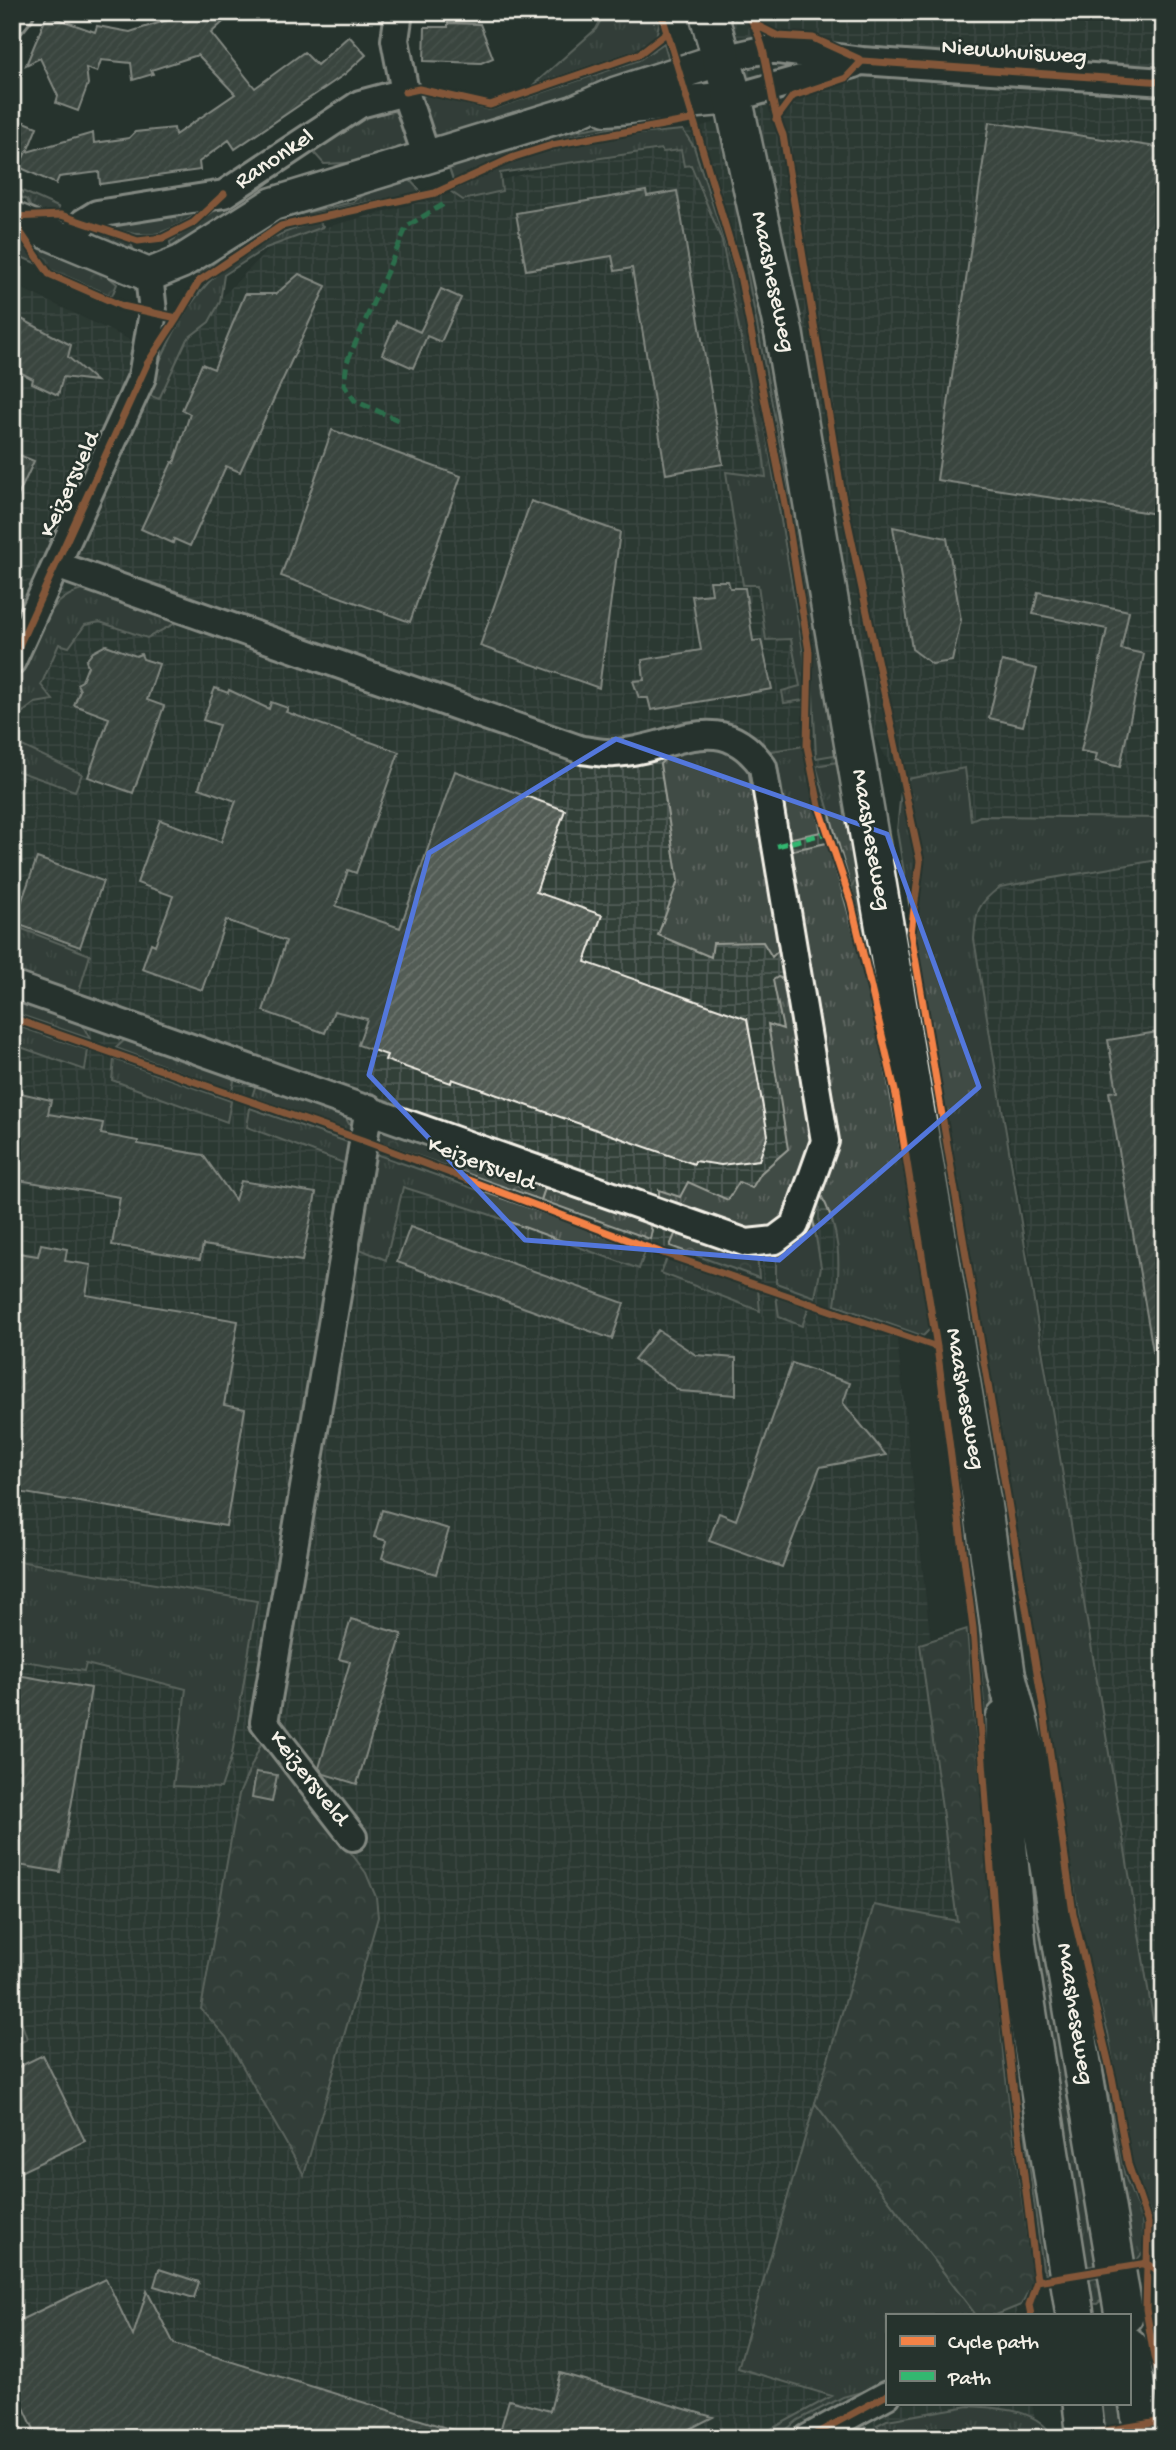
<svg xmlns="http://www.w3.org/2000/svg" width="1176" height="2450" font-family="'Gochi Hand',sans-serif">
<style>
.industrial{fill:url(#industrial-grid)}
.grass{fill:url(#grass-tufts);stroke:#9a9e96;stroke-width:2}
.forest{fill:url(#forest-crowns);stroke:#9a9e96;stroke-width:2}
.building{fill:url(#building-hatch);stroke:#f4f1e8;stroke-width:2}
.lines{fill:none;stroke-linecap:round;stroke-linejoin:round}
.minor-casing{stroke:#f4f1e8;stroke-width:32}
.tertiary-casing{stroke:#f4f1e8;stroke-width:37}
.secondary-casing{stroke:#f4f1e8;stroke-width:42}
.minor{stroke:#26332d;stroke-width:26}
.tertiary{stroke:#26332d;stroke-width:32}
.secondary{stroke:#26332d;stroke-width:37}
.quiet{stroke:#33b770;stroke-width:5;stroke-dasharray:10 5;stroke-linecap:butt}
.cycleway-casing{stroke:#26332d;stroke-width:11}
.cycleway{stroke:#f48246;stroke-width:7}
.marked{fill:none;stroke:#5377dc;stroke-width:5;stroke-linejoin:round}
.labels{text-anchor:middle;dominant-baseline:central;stroke-width:5;stroke-linejoin:round;paint-order:stroke}
.street-label{font-size:24px;fill:#f4f1e8;stroke:#26332d}
</style>
<defs>
<pattern id="industrial-grid" width="8" height="8" patternUnits="userSpaceOnUse" patternTransform="scale(1.75)"><rect width="8" height="8" fill="#333f39"/><path d="M0 4h8M4 0v8" fill="none" stroke="#515b56"/></pattern>
<pattern id="grass-tufts" width="24" height="20" patternUnits="userSpaceOnUse" patternTransform="scale(1.75)"><rect width="24" height="20" fill="#414b45"/><path d="M3 7l-1-3M5 7V3M7 7l1-3M15 17l-1-3M17 17v-4M19 17l1-3" fill="none" stroke="#5d6560"/></pattern>
<pattern id="forest-crowns" width="20" height="18" patternUnits="userSpaceOnUse" patternTransform="scale(1.75)"><rect width="20" height="18" fill="#414b45"/><path d="M2 6a3 3 0 1 1 6 0M12 15a3 3 0 1 1 6 0" fill="none" stroke="#5d6560"/></pattern>
<pattern id="building-hatch" width="6" height="6" patternUnits="userSpaceOnUse" patternTransform="scale(1.75)"><rect width="6" height="6" fill="#525c55"/><path d="M-1 1l2-2M0 6l6-6M5 7l2-2" fill="none" stroke="#6c746d"/></pattern>
</defs>
<rect width="100%" height="100%" fill="#26332d"/>
<filter id="ink" filterUnits="userSpaceOnUse"><feTurbulence type="fractalNoise" baseFrequency=".0143" numOctaves="2"/><feDisplacementMap in="SourceGraphic" scale="14" xChannelSelector="R" yChannelSelector="G"/><feConvolveMatrix kernelMatrix="1 2 1 2 8 2 1 2 1" color-interpolation-filters="sRGB"/></filter>
<g filter="url(#ink)">
<!-- industrial -->
<path class="industrial" d="M 692,12 L 1164,12 L 1164,2099 L 1020,1197 L 970,916 L 866,720 L 837,957 L 895,1322 L 985,2128 L 1017,2315 L 887,2315 L 887,2403 L 1032,2403 L 1038,2438 L 12,2438 L 12,284 L 164,356 L 278,240 L 724,120 Z"/>
<!-- grass -->
<path class="grass" d="M 605,12 L 655,12 L 659,24 L 656,37 L 637,50 L 532,86 L 596,29 Z
M 664,43 L 669,60 L 649,71 L 445,138 L 429,133 L 418,98 L 428,94 L 490,110 L 639,60 Z
M 385,108 C 403,113 410,125 407,144 C 387,165 351,162 324,164 L 308,146 L 344,121 Z
M 675,113 L 683,117 C 603,129 523,139 454,183 L 449,168 L 452,164 L 558,134 Z
M 683,130 L 694,147 L 744,302 L 804,656 L 804,700 L 784,703 L 782,691 L 800,686 L 791,639 L 766,640 L 758,585 L 743,585 L 726,472 L 766,477 L 763,452 L 722,241 L 691,165 L 684,166 L 681,150 L 663,152 L 661,149 L 500,173 L 502,191 L 463,200 L 450,191 C 469,184 481,173 498,166 C 558,142 619,135 683,130 Z
M 270,172 L 274,177 C 244,206 211,234 171,248 L 170,242 Z
M 408,178 L 422,193 C 347,206 257,216 202,275 L 197,274 L 237,240 L 268,221 L 353,202 L 382,183 Z
M 13,187 L 58,207 L 59,211 L 33,212 L 27,200 L 12,193 Z
M 198,210 L 197,214 C 161,237 145,241 103,225 Z
M 319,221 L 323,227 L 266,248 L 224,275 L 220,302 L 209,322 L 187,339 L 159,399 L 146,394 C 185,298 215,251 319,221 Z
M 95,230 L 129,240 L 133,248 L 99,244 Z
M 750,260 L 840,754 L 816,758 L 810,629 L 783,462 L 746,267 Z
M 84,590 L 166,615 L 174,624 L 147,638 L 100,622 L 85,625 L 69,647 L 59,644 L 41,685 L 53,700 L 35,703 L 23,712 L 12,698 L 12,686 C 28,654 44,596 84,590 Z
M 12,733 L 22,746 L 82,774 L 75,791 L 12,769 Z
M 714,746 L 737,756 L 753,770 L 780,949 L 772,957 L 763,942 L 713,943 L 711,957 L 658,935 L 678,881 L 660,764 L 668,756 Z
M 804,746 L 821,832 L 787,839 L 765,752 Z
M 843,761 L 879,957 L 871,957 L 816,766 Z
M 965,768 L 971,820 L 980,816 L 1164,818 L 1164,859 L 1000,887 C 977,904 976,911 974,939 L 1164,2085 L 1164,2265 L 1155,2256 L 1151,2216 L 1131,2167 L 1108,2033 L 1085,1952 L 897,831 L 902,780 Z
M 827,843 C 880,1004 903,1162 930,1329 L 923,1336 L 835,1305 C 841,1266 841,1227 819,1192 L 827,1176 L 834,1113 L 788,851 Z
M 12,925 L 90,955 L 77,998 L 12,975 Z
M 778,977 L 788,981 L 814,1139 L 787,1218 L 759,1236 L 659,1201 L 659,1190 L 680,1197 L 688,1182 L 728,1200 L 739,1182 L 752,1188 L 761,1173 L 788,1149 L 768,1024 L 783,1029 L 773,980 Z
M 12,995 L 79,1018 L 90,1039 L 12,1012 Z
M 12,1024 L 88,1050 L 85,1070 L 12,1044 Z
M 129,1036 L 228,1071 L 234,1081 L 232,1091 L 116,1048 Z
M 114,1059 L 231,1101 L 227,1122 L 112,1080 Z
M 257,1081 L 342,1111 L 354,1133 L 252,1097 Z
M 250,1108 L 350,1143 L 346,1164 L 247,1127 Z
M 370,1152 L 646,1249 L 639,1269 L 488,1214 L 403,1187 L 386,1260 L 355,1247 Z
M 546,1185 L 646,1219 L 652,1230 L 650,1239 L 541,1200 Z
M 812,1213 L 821,1267 L 815,1297 L 776,1283 L 776,1254 L 801,1236 Z
M 667,1258 L 758,1289 L 760,1311 L 661,1273 Z
M 776,1295 L 809,1307 L 802,1326 L 779,1317 Z
M 950,1402 L 990,1682 L 997,1806 L 1053,2274 L 1046,2274 L 1043,2269 L 1009,2017 L 975,1592 Z
M 12,1560 L 257,1601 L 232,1755 L 221,1788 L 173,1786 L 186,1689 L 86,1664 L 84,1671 L 12,1659 Z
M 1019,1773 L 1103,2264 L 1080,2268 L 1033,1998 Z
M 1078,1957 L 1094,2021 L 1125,2176 L 1142,2219 L 1144,2251 L 1137,2260 L 1122,2263 Z
M 12,1993 L 27,2039 L 12,2047 Z
M 815,2103 L 976,2315 L 887,2315 L 887,2385 L 843,2397 L 798,2420 L 776,2438 L 755,2438 L 832,2396 L 738,2368 Z
M 1104,2275 L 1107,2295 L 1097,2304 L 1091,2303 L 1085,2280 Z
M 1093,2403 L 1125,2403 L 1129,2424 L 1097,2430 Z
M 969,2406 C 1000,2408 1037,2408 1054,2438 L 885,2438 L 877,2425 L 887,2420 Z
M 864,2425 L 870,2438 L 838,2438 Z"/>
<!-- forest -->
<path class="forest" d="M 12,231 L 98,268 L 117,284 L 112,296 L 12,253 Z
M 381,1126 L 546,1185 L 541,1200 L 374,1140 Z
M 676,1232 L 757,1254 L 759,1278 L 670,1246 Z
M 967,1629 L 1004,2063 L 1033,2282 L 1021,2305 L 996,2315 L 976,2315 L 815,2103 L 874,1905 L 957,1921 L 920,1644 Z
M 264,1737 L 366,1873 L 376,1897 L 378,1917 L 304,2175 L 226,2037 L 201,2009 L 239,1794 Z"/>
<!-- building -->
<path class="building" d="M 180,12 L 234,12 L 211,33 L 255,88 L 304,52 L 317,65 L 349,36 L 366,55 L 345,74 L 235,149 L 229,140 L 199,162 L 200,170 L 100,184 L 99,172 L 59,177 L 56,184 L 19,167 L 25,154 L 12,148 L 12,117 L 37,127 L 27,152 L 93,133 L 94,143 L 129,138 L 135,132 L 174,128 L 175,135 L 235,94 L 198,55 L 151,70 L 153,74 L 133,80 L 131,63 L 101,60 L 97,72 L 86,68 L 88,84 L 78,111 L 56,103 L 58,96 L 40,58 L 26,65 L 47,15 L 95,32 L 97,26 L 130,32 L 174,18 Z
M 448,23 L 480,24 L 493,58 L 481,63 L 424,61 L 425,27 L 448,27 Z
M 989,122 L 1164,148 L 1164,515 L 937,480 Z
M 646,191 L 647,196 L 677,191 L 723,464 L 666,474 L 632,268 L 615,271 L 612,256 L 526,270 L 516,213 Z
M 299,274 L 326,286 L 240,472 L 226,466 L 190,546 L 174,539 L 173,543 L 141,529 L 172,462 L 174,463 L 190,414 L 182,410 L 202,364 L 214,369 L 245,294 L 276,294 Z
M 441,289 L 461,298 L 441,342 L 427,336 L 413,368 L 382,354 L 396,321 L 420,332 Z
M 12,314 L 71,345 L 68,357 L 96,381 L 63,377 L 58,395 L 32,383 L 33,379 L 12,368 Z
M 332,430 L 461,476 L 410,622 L 281,576 Z
M 12,452 L 34,461 L 12,509 Z
M 531,501 L 620,532 L 599,688 L 480,646 Z
M 893,527 L 947,538 L 961,620 L 952,661 L 932,664 L 912,649 Z
M 710,581 L 728,581 L 730,588 L 745,588 L 753,641 L 761,640 L 772,689 L 651,710 L 648,698 L 639,698 L 633,681 L 644,680 L 642,660 L 701,650 L 692,596 L 712,594 Z
M 1038,592 L 1129,611 L 1121,649 L 1144,654 L 1120,767 L 1095,761 L 1097,754 L 1081,751 L 1107,629 L 1033,614 Z
M 106,645 L 136,656 L 141,654 L 143,659 L 159,664 L 147,700 L 164,706 L 133,793 L 88,777 L 109,718 L 74,705 L 80,690 L 77,684 L 82,681 L 88,666 L 86,661 L 93,652 Z
M 1002,661 L 1037,669 L 1023,726 L 989,718 Z
M 215,688 L 228,693 L 229,690 L 269,709 L 271,702 L 288,708 L 286,712 L 399,752 L 356,873 L 348,870 L 336,906 L 400,928 L 455,771 L 565,810 L 536,892 L 602,915 L 585,962 L 747,1019 L 768,1135 L 759,1160 L 721,1165 L 695,1161 L 694,1164 L 452,1079 L 451,1083 L 385,1060 L 387,1055 L 358,1045 L 367,1019 L 334,1011 L 325,1033 L 263,1011 L 286,941 L 226,920 L 202,990 L 142,969 L 151,943 L 155,945 L 173,896 L 137,883 L 160,820 L 221,842 L 236,801 L 199,788 L 219,725 L 203,720 Z
M 37,858 L 103,881 L 80,947 L 14,923 Z
M 1164,1031 L 1164,1356 L 1154,1357 L 1109,1092 L 1117,1091 L 1108,1040 Z
M 12,1091 L 51,1100 L 48,1114 L 103,1123 L 101,1134 L 138,1141 L 138,1144 L 203,1155 L 235,1200 L 241,1181 L 316,1193 L 302,1261 L 203,1245 L 200,1259 L 112,1245 L 120,1197 L 12,1179 Z
M 410,1227 L 624,1303 L 612,1339 L 397,1262 Z
M 41,1244 L 67,1249 L 65,1261 L 91,1265 L 86,1295 L 238,1321 L 224,1405 L 245,1409 L 226,1526 L 12,1491 L 12,1252 L 38,1256 Z
M 658,1330 L 696,1355 L 736,1358 L 736,1395 L 680,1391 L 634,1359 Z
M 792,1363 L 850,1383 L 843,1403 L 886,1455 L 820,1467 L 782,1567 L 709,1541 L 719,1513 L 736,1520 Z
M 382,1510 L 449,1529 L 436,1574 L 382,1558 L 387,1541 L 374,1537 Z
M 351,1619 L 402,1634 L 357,1784 L 324,1774 L 319,1768 L 350,1662 L 339,1659 Z
M 12,1674 L 91,1688 L 60,1872 L 12,1864 Z
M 256,1772 L 277,1775 L 272,1802 L 252,1798 Z
M 43,2055 L 85,2141 L 12,2176 L 12,2070 Z
M 159,2269 L 199,2282 L 194,2298 L 154,2286 Z
M 106,2279 L 133,2336 L 147,2291 L 174,2344 L 463,2433 L 463,2438 L 38,2438 L 19,2397 L 12,2395 L 12,2324 Z
M 560,2373 L 713,2417 L 672,2438 L 498,2438 L 509,2400 L 550,2411 Z"/>
<g class="lines">
<defs>
<path id="minor" d="M 399,12 L 395,40 L 405,92 L 427,158
M 12,22 L 20,12
M 722,59 L 762,50 L 777,50 L 862,61 L 1164,82
M 733,98 L 854,64
M 66,242 L 84,222 L 97,214 L 224,194 L 360,104 L 405,92
M 12,661 L 142,377 L 153,312 L 149,275
M 12,985 L 747,1243 L 775,1240 L 795,1225 L 825,1141 L 763,767 C 720,705 671,751 614,753 C 604,754 592,751 582,750 L 56,565
M 353,1837 L 264,1722 L 369,1108
M 808,2438 L 887,2395"/>
<path id="tertiary" d="M 606,109 L 733,98
M 12,218 L 149,275 L 181,262 L 273,204 L 574,112 L 617,93 L 722,59"/>
<path id="secondary" d="M 708,12 L 733,98 L 784,334 L 982,1502 L 1006,1673 L 1036,1788 L 1124,2315
M 1005,1719 L 1005,1818 L 1017,1945 L 1075,2315
M 1129,2347 L 1144,2438
M 1082,2403 L 1086,2438"/>
</defs>
<!-- minor casing -->
<use href="#minor" class="minor-casing"/>
<!-- tertiary casing -->
<use href="#tertiary" class="tertiary-casing"/>
<!-- secondary casing -->
<use href="#secondary" class="secondary-casing"/>
<!-- minor -->
<use href="#minor" class="minor"/>
<!-- tertiary -->
<use href="#tertiary" class="tertiary"/>
<!-- secondary -->
<use href="#secondary" class="secondary"/>
<!-- quiet -->
<path class="quiet" d="M 398,420 L 355,401 L 344,384 L 347,362 L 407,226 L 444,204
M 777,846 L 827,833"/>
<defs>
<path id="cycleway" d="M 661,12 L 740,275 L 786,509 L 809,652 L 807,746 L 819,806 L 851,902 L 896,1095 L 937,1347 L 973,1628 L 998,1963 L 1037,2281 L 1029,2305 L 1031,2315
M 746,12 C 772,47 766,97 783,135 L 842,495 L 920,861 L 911,933 L 1045,1719 L 1073,1913 L 1112,2077 L 1128,2164 L 1148,2223 L 1146,2309 L 1154,2357 L 1164,2389
M 754,24 L 778,36 L 813,38 L 859,59
M 405,92 L 419,89 L 490,105 L 639,54 L 666,33
M 776,119 L 793,96 L 846,78 L 862,61 L 1164,82
M 12,217 L 61,215 L 138,241 L 163,238 L 193,223 L 224,194
M 12,220 L 49,274 L 122,306 L 177,318 L 199,281 L 281,226 L 435,193 L 514,157 L 552,145 L 691,120
M 12,661 L 147,364 L 177,318
M 12,1018 L 362,1140 L 660,1252 L 937,1347
M 1037,2281 L 1147,2263 L 1164,2275
M 808,2438 L 887,2395
M 1064,2438 L 1164,2421"/>
</defs>
<!-- cycleway casing -->
<use href="#cycleway" class="cycleway-casing"/>
<!-- cycleway -->
<use href="#cycleway" class="cycleway"/>
</g>
</g>
<!-- marked area -->
<path d="M0 0H1176V2450H0ZM 616,739 L 887,834 L 979,1087 L 779,1260 L 525,1240 L 369,1075 L 429,853 Z" fill="#26332d" fill-opacity=".55" fill-rule="evenodd"/>
<path class="marked" d="M 616,739 L 887,834 L 979,1087 L 779,1260 L 525,1240 L 369,1075 L 429,853 Z"/>
<g class="labels">
<!-- street labels -->
<g class="street-label">
<text transform="translate(1014 53) rotate(4)">Nieuwhuisweg</text>
<text transform="translate(275 160) rotate(-34)">Ranonkel</text>
<text transform="translate(772 282) rotate(78)">Maasheseweg</text>
<text transform="translate(71 485) rotate(-65)">Keizersveld</text>
<text transform="translate(870 840) rotate(80)">Maasheseweg</text>
<text transform="translate(481 1165) rotate(21)">Keizersveld</text>
<text transform="translate(964 1399) rotate(80)">Maasheseweg</text>
<text transform="translate(308 1779) rotate(52)">Keizersveld</text>
<text transform="translate(1074 2014) rotate(81)">Maasheseweg</text>
</g>
</g>
<!-- margin -->
<rect width="1176" height="2450" fill="none" stroke="#26332d" stroke-width="42"/>
<rect x="21" y="21" width="1134" height="2408" fill="none" stroke="#f4f1e8" stroke-width="2.5" filter="url(#ink)"/>
<!-- legend -->
<rect x="886" y="2314" width="245" height="91" fill="#26332d" stroke="#787f78" stroke-width="2"/>
<rect x="900" y="2336" width="35" height="10" fill="#f48246" stroke="#787f78" stroke-width="2"/>
<text x="948" y="2348" font-size="21" fill="#f4f1e8">Cycle path</text>
<rect x="900" y="2371" width="35" height="10" fill="#33b770" stroke="#787f78" stroke-width="2"/>
<text x="948" y="2384" font-size="21" fill="#f4f1e8">Path</text>
</svg>
